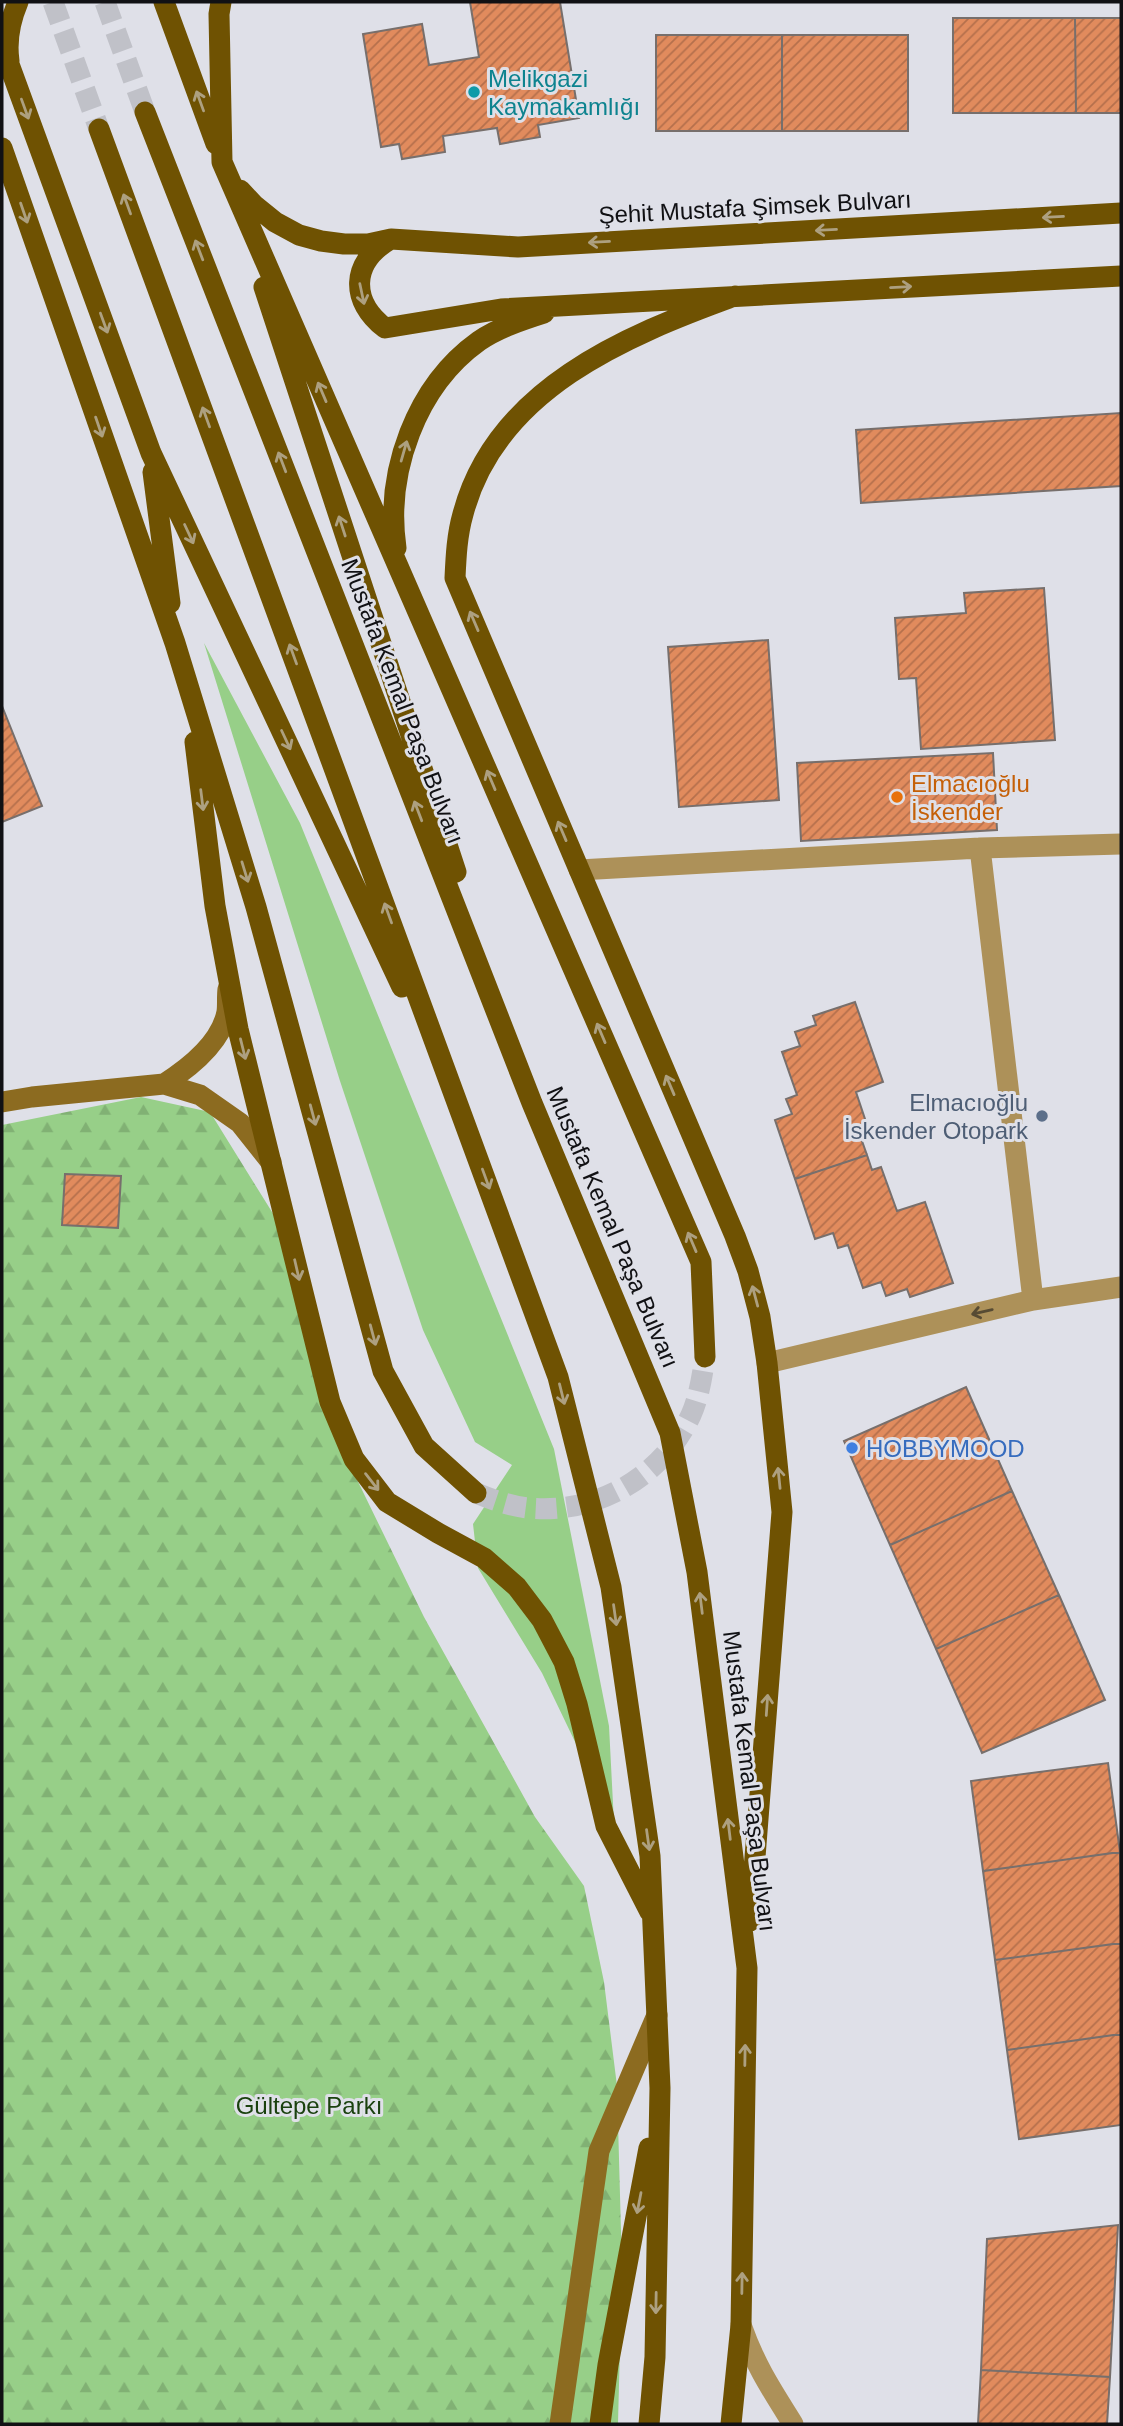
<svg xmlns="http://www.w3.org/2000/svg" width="1123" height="2426" font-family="Arial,sans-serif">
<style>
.green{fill:#97cf88}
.forest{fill:url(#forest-firs)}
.building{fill:url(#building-hatch);stroke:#776f6c;stroke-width:2}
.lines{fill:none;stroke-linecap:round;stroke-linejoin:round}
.primary-tunnel{stroke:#c0c1c8;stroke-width:21;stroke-dasharray:21 10;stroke-linecap:butt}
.street{stroke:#ad9159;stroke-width:21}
.secondary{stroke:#8c6b20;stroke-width:21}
.primary{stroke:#6f5202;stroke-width:21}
.oneway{stroke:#ada080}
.oneway2{stroke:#574b33}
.culture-dot{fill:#0f9aa8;stroke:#dfe0e8;stroke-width:2.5}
.food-dot{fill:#e8710a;stroke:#dfe0e8;stroke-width:2.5}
.service-dot{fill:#5c6f8a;stroke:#dfe0e8;stroke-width:2.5}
.shop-dot{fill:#3f7fe0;stroke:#dfe0e8;stroke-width:2.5}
.labels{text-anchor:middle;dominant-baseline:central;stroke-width:6;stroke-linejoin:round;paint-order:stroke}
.culture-label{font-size:24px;fill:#0d838f;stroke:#dfe0e8;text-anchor:start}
.street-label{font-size:24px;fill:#111114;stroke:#dfe0e8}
.food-label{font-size:24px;fill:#c56008;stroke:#dfe0e8;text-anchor:start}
.service-label{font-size:24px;fill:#4e5e75;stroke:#dfe0e8;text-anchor:end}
.shop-label{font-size:24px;fill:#366cbe;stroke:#dfe0e8;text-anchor:start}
.park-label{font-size:24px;fill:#1a410e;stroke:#dfe0e8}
</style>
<defs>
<pattern id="forest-firs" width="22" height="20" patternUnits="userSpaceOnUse" patternTransform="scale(1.75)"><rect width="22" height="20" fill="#97cf88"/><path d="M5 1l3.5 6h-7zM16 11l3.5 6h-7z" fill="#81b174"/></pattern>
<pattern id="building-hatch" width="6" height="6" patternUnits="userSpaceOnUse" patternTransform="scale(1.75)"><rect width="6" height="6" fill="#e18b5d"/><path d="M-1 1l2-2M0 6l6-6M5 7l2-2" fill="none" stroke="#b5704c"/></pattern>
</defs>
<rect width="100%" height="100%" fill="#dfe0e8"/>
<!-- green -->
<path class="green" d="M 204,643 L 300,823 L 554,1449 L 609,1726 L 614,1823 L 542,1673 L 478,1568 L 473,1524 L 512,1465 L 475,1442 L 423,1330 L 340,1081 Z"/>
<!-- forest -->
<path class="forest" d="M 141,1097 L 210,1112 L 277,1220 L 325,1414 L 424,1617 L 535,1817 L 584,1886 L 604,1982 L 617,2086 L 622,2268 L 618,2424 L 2,2424 L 2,1125 Z"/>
<!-- building -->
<path class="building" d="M 470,2 L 560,2 L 579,118 L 538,125 L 540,137 L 500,144 L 497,128 L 443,136 L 445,152 L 402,159 L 399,144 L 381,147 L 363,34 L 422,24 L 429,65 L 479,57 Z
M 953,18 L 1075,18 L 1076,113 L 953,113 Z
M 1075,18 L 1121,18 L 1121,113 L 1076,113 Z
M 656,35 L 782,35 L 782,131 L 656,131 Z
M 782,35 L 908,35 L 908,131 L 782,131 Z
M 1121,413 L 1121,486 L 861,503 L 856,430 Z
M 1044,588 L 1055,740 L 921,749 L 916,678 L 899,679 L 895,618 L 966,613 L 964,593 Z
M 768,640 L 779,800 L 679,807 L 668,647 Z
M 2,706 L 42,806 L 2,822 Z
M 993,753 L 997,830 L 801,841 L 797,763 Z
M 855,1002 L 883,1082 L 856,1092 L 871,1137 L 862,1141 L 867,1155 L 795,1179 L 775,1120 L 792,1114 L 786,1099 L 797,1095 L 782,1052 L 800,1046 L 795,1032 L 816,1025 L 813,1016 Z
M 867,1155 L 872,1170 L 881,1167 L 897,1211 L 925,1202 L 953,1283 L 910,1297 L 907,1289 L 886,1296 L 881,1282 L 863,1288 L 848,1245 L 838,1248 L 833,1233 L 815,1239 L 795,1179 Z
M 65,1174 L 121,1176 L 118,1228 L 62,1225 Z
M 966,1387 L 1012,1491 L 890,1545 L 844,1441 Z
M 1012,1491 L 1059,1595 L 936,1649 L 890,1545 Z
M 1059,1595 L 1105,1700 L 982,1753 L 936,1649 Z
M 1108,1763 L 1120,1852 L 983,1871 L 971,1781 Z
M 1120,1852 L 1121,1943 L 995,1960 L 983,1871 Z
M 1121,1943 L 1121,2034 L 1007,2050 L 995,1960 Z
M 1121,2034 L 1121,2125 L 1019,2139 L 1007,2050 Z
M 1118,2225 L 1110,2377 L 981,2370 L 987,2239 Z
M 981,2370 L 1110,2377 L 1107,2424 L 978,2424 Z"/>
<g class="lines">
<!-- primary-tunnel -->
<path class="primary-tunnel" d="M 53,2 L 99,129
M 105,2 L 145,112
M 476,1493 C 493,1500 510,1506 528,1508 C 596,1515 662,1477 691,1415 C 699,1397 702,1377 705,1357"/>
<!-- street -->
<path class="street" d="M 980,848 L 1033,1300
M 579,870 L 980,848 L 1121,844
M 767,1363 L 1033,1300 L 1121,1287
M 741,2325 C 755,2365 771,2389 793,2424"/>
<!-- secondary -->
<path class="secondary" d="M 164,1084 C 189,1068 221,1043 227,1012 C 228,1005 227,997 228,989
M 2,1102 L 32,1097 L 164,1084 L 200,1095 L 240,1123 L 271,1162
M 560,2424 L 599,2151 L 657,2015"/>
<!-- primary -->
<path class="primary" d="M 164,2 L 216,144
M 221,2 L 219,14 L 222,162 L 701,1262 L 705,1357
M 2,45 L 151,453 L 402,987
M 9,61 C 6,40 10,21 18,2
M 145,112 L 532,1103 L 670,1433 L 697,1572 L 747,1968 L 741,2325 L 731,2424
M 99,129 L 558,1377 L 611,1587 L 650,1856 L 660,2088 L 655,2357 L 649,2424
M 2,148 L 175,643 L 256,907 L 383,1371 L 424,1446 L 476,1493
M 240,190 L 254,205 L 275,222 L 299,235 L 321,241 L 344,244 L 368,244 L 391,239 L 518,247 L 1121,213
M 389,240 C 351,263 350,301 385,328 L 501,309 L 1121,276
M 264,287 L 456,872
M 735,296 C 625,336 496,389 463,514 C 457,535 456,556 455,578 L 735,1236 L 748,1271 L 760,1317 L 767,1363 L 782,1512 L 750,1921
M 153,472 L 170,603
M 396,548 C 385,472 416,386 479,341 C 498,328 522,320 544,313
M 195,742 L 215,906 L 238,1029 L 330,1402 L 354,1459 L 387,1502 L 438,1533 L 484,1558 L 517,1587 L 542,1620 L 564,1662 L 577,1704 L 606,1826 L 650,1912
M 600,2424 L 608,2365 L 649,2148"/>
</g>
<!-- one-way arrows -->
<defs><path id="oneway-shaft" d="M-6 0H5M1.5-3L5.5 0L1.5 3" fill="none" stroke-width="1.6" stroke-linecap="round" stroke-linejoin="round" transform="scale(1.75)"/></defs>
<g class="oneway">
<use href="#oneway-shaft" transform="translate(200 101) rotate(-110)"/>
<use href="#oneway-shaft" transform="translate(25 109) rotate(70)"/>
<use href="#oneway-shaft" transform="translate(127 204) rotate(-110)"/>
<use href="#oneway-shaft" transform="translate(24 213) rotate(71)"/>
<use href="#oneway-shaft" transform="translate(1053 217) rotate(177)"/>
<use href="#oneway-shaft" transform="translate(826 230) rotate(177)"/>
<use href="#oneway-shaft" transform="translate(599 242) rotate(177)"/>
<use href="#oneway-shaft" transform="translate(199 250) rotate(-111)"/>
<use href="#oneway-shaft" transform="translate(901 287) rotate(-3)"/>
<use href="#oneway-shaft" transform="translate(362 294) rotate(78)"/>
<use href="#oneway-shaft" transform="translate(104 323) rotate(70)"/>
<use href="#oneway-shaft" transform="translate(322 392) rotate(-113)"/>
<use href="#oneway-shaft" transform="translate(206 417) rotate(-110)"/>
<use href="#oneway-shaft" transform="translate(99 427) rotate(71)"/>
<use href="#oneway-shaft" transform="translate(404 451) rotate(-74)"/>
<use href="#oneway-shaft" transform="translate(282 462) rotate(-111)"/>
<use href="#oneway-shaft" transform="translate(342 526) rotate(-108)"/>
<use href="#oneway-shaft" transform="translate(189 534) rotate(65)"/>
<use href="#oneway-shaft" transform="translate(474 621) rotate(-113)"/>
<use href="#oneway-shaft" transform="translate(293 654) rotate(-110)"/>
<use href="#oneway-shaft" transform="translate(286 740) rotate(65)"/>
<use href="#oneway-shaft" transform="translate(491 780) rotate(-113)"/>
<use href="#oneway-shaft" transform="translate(202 800) rotate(83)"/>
<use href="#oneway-shaft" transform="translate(418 811) rotate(-111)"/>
<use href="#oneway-shaft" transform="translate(562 831) rotate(-113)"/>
<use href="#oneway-shaft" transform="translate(245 872) rotate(73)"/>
<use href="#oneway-shaft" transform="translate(388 913) rotate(-110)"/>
<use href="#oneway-shaft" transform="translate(601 1033) rotate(-113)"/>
<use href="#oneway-shaft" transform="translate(243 1049) rotate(76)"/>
<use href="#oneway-shaft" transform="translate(670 1085) rotate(-113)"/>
<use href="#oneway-shaft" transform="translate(313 1115) rotate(75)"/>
<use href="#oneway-shaft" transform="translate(486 1179) rotate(70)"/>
<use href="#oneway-shaft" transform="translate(692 1242) rotate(-113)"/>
<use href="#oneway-shaft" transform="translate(297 1270) rotate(77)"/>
<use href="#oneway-shaft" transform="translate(755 1296) rotate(-105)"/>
<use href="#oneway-shaft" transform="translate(373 1335) rotate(75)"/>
<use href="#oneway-shaft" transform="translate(562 1394) rotate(76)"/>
<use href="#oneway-shaft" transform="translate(779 1478) rotate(-96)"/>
<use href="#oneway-shaft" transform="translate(372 1482) rotate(52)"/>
<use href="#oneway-shaft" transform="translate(701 1603) rotate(-97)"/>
<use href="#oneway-shaft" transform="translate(615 1615) rotate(82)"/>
<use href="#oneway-shaft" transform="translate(767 1705) rotate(-86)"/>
<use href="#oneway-shaft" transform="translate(729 1829) rotate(-97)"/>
<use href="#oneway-shaft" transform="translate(648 1840) rotate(82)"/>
<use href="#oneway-shaft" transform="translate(745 2055) rotate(-89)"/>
<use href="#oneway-shaft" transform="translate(639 2203) rotate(101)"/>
<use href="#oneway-shaft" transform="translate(742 2283) rotate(-89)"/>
<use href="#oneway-shaft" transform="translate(656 2303) rotate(91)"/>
</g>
<use class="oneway2" href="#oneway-shaft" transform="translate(982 1312) rotate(167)"/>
<!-- markers -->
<circle class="culture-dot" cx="474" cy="92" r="7"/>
<circle class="food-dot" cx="897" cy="797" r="7"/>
<circle class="service-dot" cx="1042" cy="1116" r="7"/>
<circle class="shop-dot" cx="852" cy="1448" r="7"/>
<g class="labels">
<!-- culture labels -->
<g class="culture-label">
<text x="488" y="78">Melikgazi<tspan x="488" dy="28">Kaymakamlığı</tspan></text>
</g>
<!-- street labels -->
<g class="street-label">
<text transform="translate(755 207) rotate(-3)">Şehit Mustafa Şimsek Bulvarı</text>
<text transform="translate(403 701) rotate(69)">Mustafa Kemal Paşa Bulvarı</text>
<text transform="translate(613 1227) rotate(67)">Mustafa Kemal Paşa Bulvarı</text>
<text transform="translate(750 1781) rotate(83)">Mustafa Kemal Paşa Bulvarı</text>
</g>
<!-- food labels -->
<g class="food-label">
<text x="911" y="783">Elmacıoğlu<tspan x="911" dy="28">İskender</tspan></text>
</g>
<!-- service labels -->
<g class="service-label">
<text x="1028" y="1102">Elmacıoğlu<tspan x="1028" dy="28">İskender Otopark</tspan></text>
</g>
<!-- shop labels -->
<g class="shop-label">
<text x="866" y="1448">HOBBYMOOD</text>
</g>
<!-- park labels -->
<g class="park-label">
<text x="309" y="2105">Gültepe Parkı</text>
</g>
</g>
<!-- border -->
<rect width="1123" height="2426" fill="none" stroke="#111114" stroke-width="7"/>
</svg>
